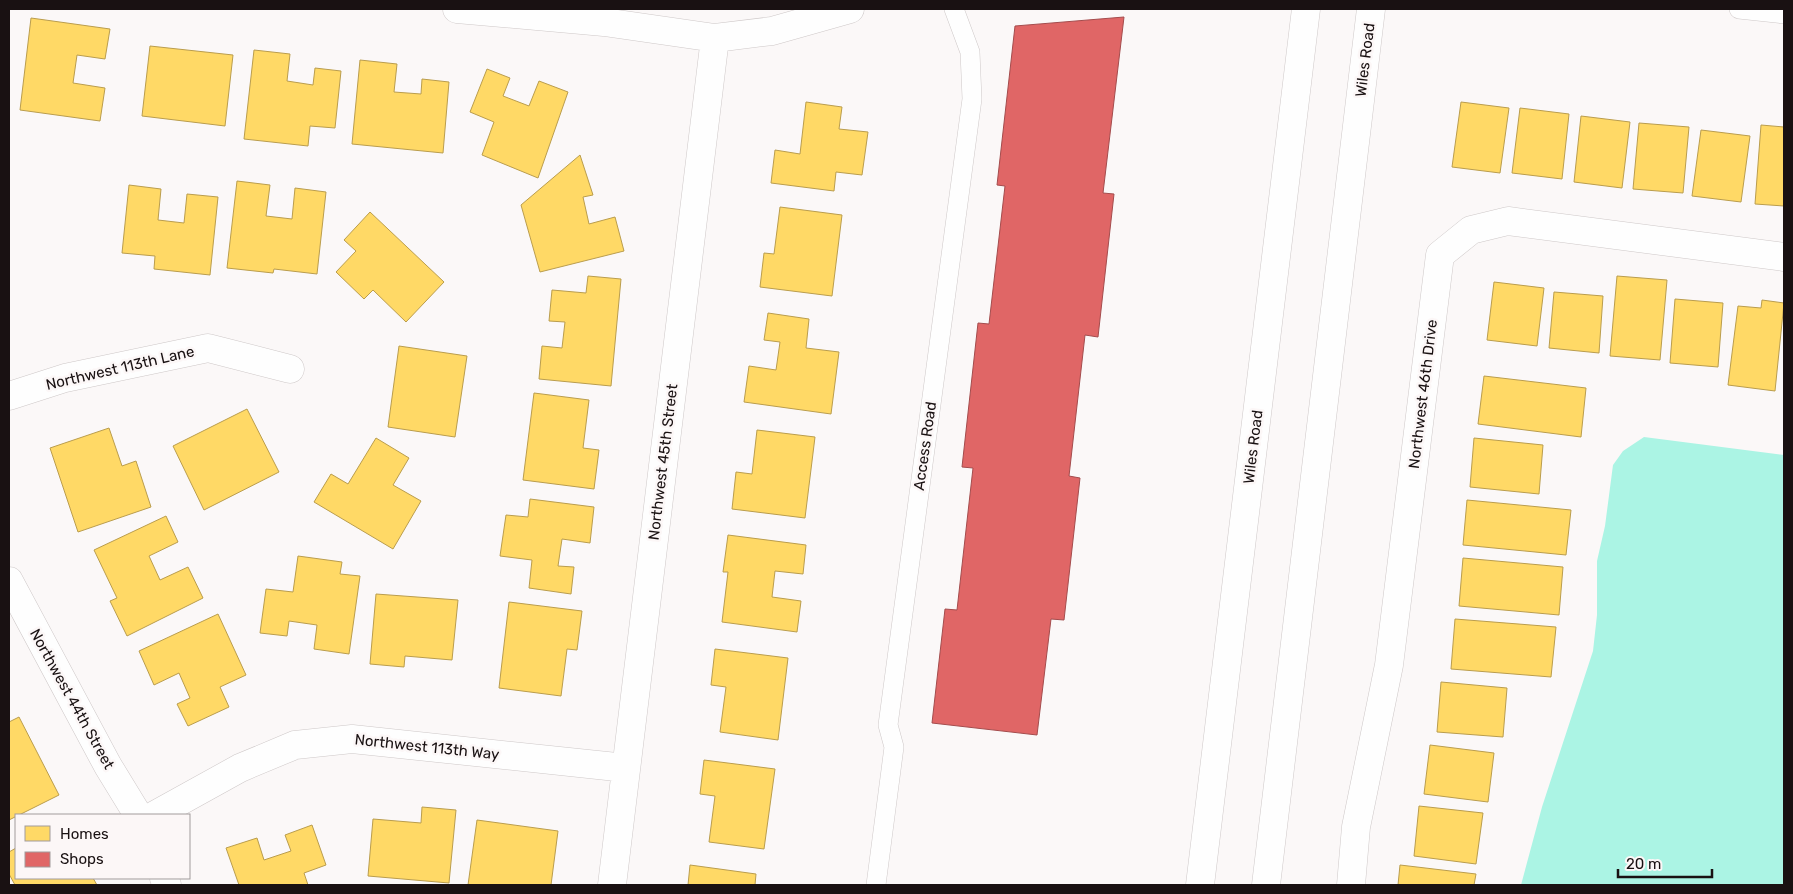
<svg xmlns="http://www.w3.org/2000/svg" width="1793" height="894" font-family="Rubik,sans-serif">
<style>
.water{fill:#abf4e4}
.homes{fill:#ffd966;stroke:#ba9d4d}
.shops{fill:#e06666;stroke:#a44c4d}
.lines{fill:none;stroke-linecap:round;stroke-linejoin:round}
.lane-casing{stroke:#cec8c8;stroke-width:20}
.street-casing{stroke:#cec8c8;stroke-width:29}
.secondary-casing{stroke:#cec8c8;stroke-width:29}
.lane{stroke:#fefefe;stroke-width:19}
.street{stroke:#fefefe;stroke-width:28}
.secondary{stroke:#fefefe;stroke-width:28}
.labels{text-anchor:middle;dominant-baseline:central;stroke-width:5;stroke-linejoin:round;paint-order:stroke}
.street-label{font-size:15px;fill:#191112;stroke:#fcf7f7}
</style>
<rect width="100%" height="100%" fill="#fbf8f8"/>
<!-- water -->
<path class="water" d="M 1644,437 L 1784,455 L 1784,885 L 1521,885 L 1542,807 L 1593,651 L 1597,615 L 1597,561 L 1605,526 L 1613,465 L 1623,451 Z"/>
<!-- homes -->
<path class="homes" d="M 31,18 L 110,29 L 105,59 L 77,55 L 73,83 L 105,88 L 100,121 L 20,110 Z
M 150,46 L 233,55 L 225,126 L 142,116 Z
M 254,50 L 290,54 L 287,81 L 313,85 L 315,68 L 341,71 L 335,128 L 310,126 L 308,146 L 244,139 Z
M 360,60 L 397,64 L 394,92 L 421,94 L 422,79 L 449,82 L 443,153 L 352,144 Z
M 487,69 L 510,78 L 503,96 L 529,106 L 539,81 L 568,92 L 538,178 L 482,155 L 494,122 L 470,112 Z
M 806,102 L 842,107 L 839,129 L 868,132 L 862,175 L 836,172 L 834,191 L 771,183 L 775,150 L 800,154 Z
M 1461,102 L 1509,108 L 1500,173 L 1452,167 Z
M 1520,108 L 1569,114 L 1562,179 L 1512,173 Z
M 1581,116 L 1630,122 L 1622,188 L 1574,182 Z
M 1639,123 L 1689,127 L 1683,193 L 1633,189 Z
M 1761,125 L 1784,127 L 1784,206 L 1755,204 Z
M 1701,130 L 1750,136 L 1741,202 L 1692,196 Z
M 580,155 L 593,195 L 583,197 L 589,224 L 615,217 L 624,251 L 540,272 L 521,205 Z
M 237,181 L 270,185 L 266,216 L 292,219 L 295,188 L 326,192 L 317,274 L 274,269 L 273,273 L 227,268 Z
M 129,185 L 161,189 L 158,220 L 184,223 L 187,194 L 218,197 L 210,275 L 154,269 L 155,256 L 122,253 Z
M 780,207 L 842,215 L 832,296 L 760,287 L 764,253 L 774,254 Z
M 370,212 L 444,282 L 406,322 L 373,290 L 364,299 L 336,272 L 356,251 L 344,240 Z
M 588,276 L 621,279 L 611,386 L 539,379 L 542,346 L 562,348 L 565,322 L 549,321 L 552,290 L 586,293 Z
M 1617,276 L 1667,280 L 1660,360 L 1610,356 Z
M 1494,282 L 1544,288 L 1537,346 L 1487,340 Z
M 1554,292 L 1603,296 L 1599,353 L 1549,348 Z
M 1675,299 L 1723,303 L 1718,367 L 1670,363 Z
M 1762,300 L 1784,303 L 1775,391 L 1728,385 L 1738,306 L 1761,308 Z
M 768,313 L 809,319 L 806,348 L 839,352 L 831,414 L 744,402 L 749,366 L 776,370 L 780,342 L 764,340 Z
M 399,346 L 467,356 L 455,437 L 388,427 Z
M 1484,376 L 1586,388 L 1581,437 L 1478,424 Z
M 534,393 L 589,400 L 583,448 L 599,450 L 594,489 L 523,480 Z
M 247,409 L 279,472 L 204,510 L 173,446 Z
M 109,428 L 122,466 L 136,461 L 151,507 L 78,532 L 50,448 Z
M 757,430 L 815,437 L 805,518 L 732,509 L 736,472 L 752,474 Z
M 376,438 L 409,458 L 393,485 L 421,501 L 393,549 L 314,502 L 331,474 L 348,484 Z
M 1474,438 L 1543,445 L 1539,494 L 1470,487 Z
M 530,499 L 594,507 L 590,543 L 562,539 L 558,566 L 574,567 L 571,594 L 529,588 L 532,560 L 500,556 L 506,515 L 528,517 Z
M 1467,500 L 1571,510 L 1566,555 L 1463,545 Z
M 166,516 L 178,542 L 149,556 L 160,580 L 188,567 L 203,598 L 127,636 L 110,601 L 117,598 L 94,550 Z
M 728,535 L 806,545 L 803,574 L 775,571 L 772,597 L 801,601 L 797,632 L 722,622 L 728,572 L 723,572 Z
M 298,556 L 342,562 L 340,574 L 360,576 L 349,654 L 314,649 L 317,625 L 289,621 L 287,636 L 260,633 L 266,589 L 293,592 Z
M 1463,558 L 1563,567 L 1559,615 L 1459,606 Z
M 376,594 L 458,600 L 452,660 L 405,656 L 404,667 L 370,664 Z
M 509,602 L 582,611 L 577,650 L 567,649 L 561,696 L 499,688 Z
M 218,614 L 246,675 L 220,687 L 229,707 L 188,726 L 177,704 L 190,698 L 179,673 L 154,685 L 139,651 Z
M 1455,619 L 1556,627 L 1551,677 L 1451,669 Z
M 715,649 L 788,658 L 778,740 L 720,732 L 726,687 L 711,685 Z
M 1441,682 L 1507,688 L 1503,737 L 1437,732 Z
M 19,717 L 59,795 L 9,820 L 9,722 Z
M 1430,745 L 1494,753 L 1488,802 L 1424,794 Z
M 704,760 L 775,769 L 764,849 L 709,842 L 715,796 L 700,794 Z
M 1419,806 L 1483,813 L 1476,864 L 1414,856 Z
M 422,807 L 456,810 L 449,883 L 368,876 L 373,819 L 421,823 Z
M 477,820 L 558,831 L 551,885 L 468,885 Z
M 312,825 L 326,865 L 304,873 L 308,885 L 239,885 L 226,848 L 257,838 L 264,860 L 291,851 L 285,835 Z
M 16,848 L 16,878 L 93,878 L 97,885 L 15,885 L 9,874 L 9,852 Z
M 690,865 L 756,874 L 755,885 L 688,885 Z
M 1400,865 L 1476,874 L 1474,885 L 1398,885 Z"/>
<!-- shops -->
<path class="shops" d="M 1124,17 L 1103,193 L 1114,194 L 1098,337 L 1085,335 L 1069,476 L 1080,478 L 1064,620 L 1051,619 L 1037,735 L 932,723 L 945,609 L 957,610 L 973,468 L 962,467 L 978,323 L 989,324 L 1005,186 L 997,185 L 1015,26 Z"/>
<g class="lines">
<defs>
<path id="lane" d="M 1739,9 L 1784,14
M 876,885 L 894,747 L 888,725 L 972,99 L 970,52 L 954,9"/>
<path id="street" d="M 457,9 L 604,22 L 715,38 L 772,31 L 850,9
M 9,396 L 65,378 L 208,348 L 290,369
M 9,581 L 108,766 L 138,815
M 155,815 L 240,768 L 295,745 L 352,739 L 626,768
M 164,878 L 167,885
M 612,885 L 715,38
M 1351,885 L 1356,827 L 1389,665 L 1440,255 L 1471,230 L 1508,221 L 1784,257"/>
<path id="secondary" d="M 1200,885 L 1306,9
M 1266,885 L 1371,9"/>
</defs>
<!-- lane casing -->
<use href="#lane" class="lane-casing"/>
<!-- street casing -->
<use href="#street" class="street-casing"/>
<!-- secondary casing -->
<use href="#secondary" class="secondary-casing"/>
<!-- lane -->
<use href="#lane" class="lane"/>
<!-- street -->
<use href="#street" class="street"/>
<!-- secondary -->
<use href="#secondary" class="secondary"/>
</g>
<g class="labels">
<!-- street labels -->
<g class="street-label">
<text transform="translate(1365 60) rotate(-83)">Wiles Road</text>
<text transform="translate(120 368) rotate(-13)">Northwest 113th Lane</text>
<text transform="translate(1423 394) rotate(-83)">Northwest 46th Drive</text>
<text transform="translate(925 446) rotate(-82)">Access Road</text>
<text transform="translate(1253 447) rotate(-83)">Wiles Road</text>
<text transform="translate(663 462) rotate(-83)">Northwest 45th Street</text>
<text transform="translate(72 699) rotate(61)">Northwest 44th Street</text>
<text transform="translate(427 747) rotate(6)">Northwest 113th Way</text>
</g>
</g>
<!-- border -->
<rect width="1793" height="894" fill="none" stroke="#191112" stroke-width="20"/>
<!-- legend -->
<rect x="15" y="814" width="175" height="65" fill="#fcf7f7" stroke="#a19b9b"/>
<rect x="25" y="826" width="25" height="15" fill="#ffd966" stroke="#a19b9b"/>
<text x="60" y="839" font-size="15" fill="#191112">Homes</text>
<rect x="25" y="852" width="25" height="15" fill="#e06666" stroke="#a19b9b"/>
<text x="60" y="864" font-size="15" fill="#191112">Shops</text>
<!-- scale -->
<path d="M1618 869v8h94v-8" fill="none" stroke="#191112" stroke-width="2.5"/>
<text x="1626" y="869" font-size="15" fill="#191112" stroke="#fcf7f7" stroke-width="4" paint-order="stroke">20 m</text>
</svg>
